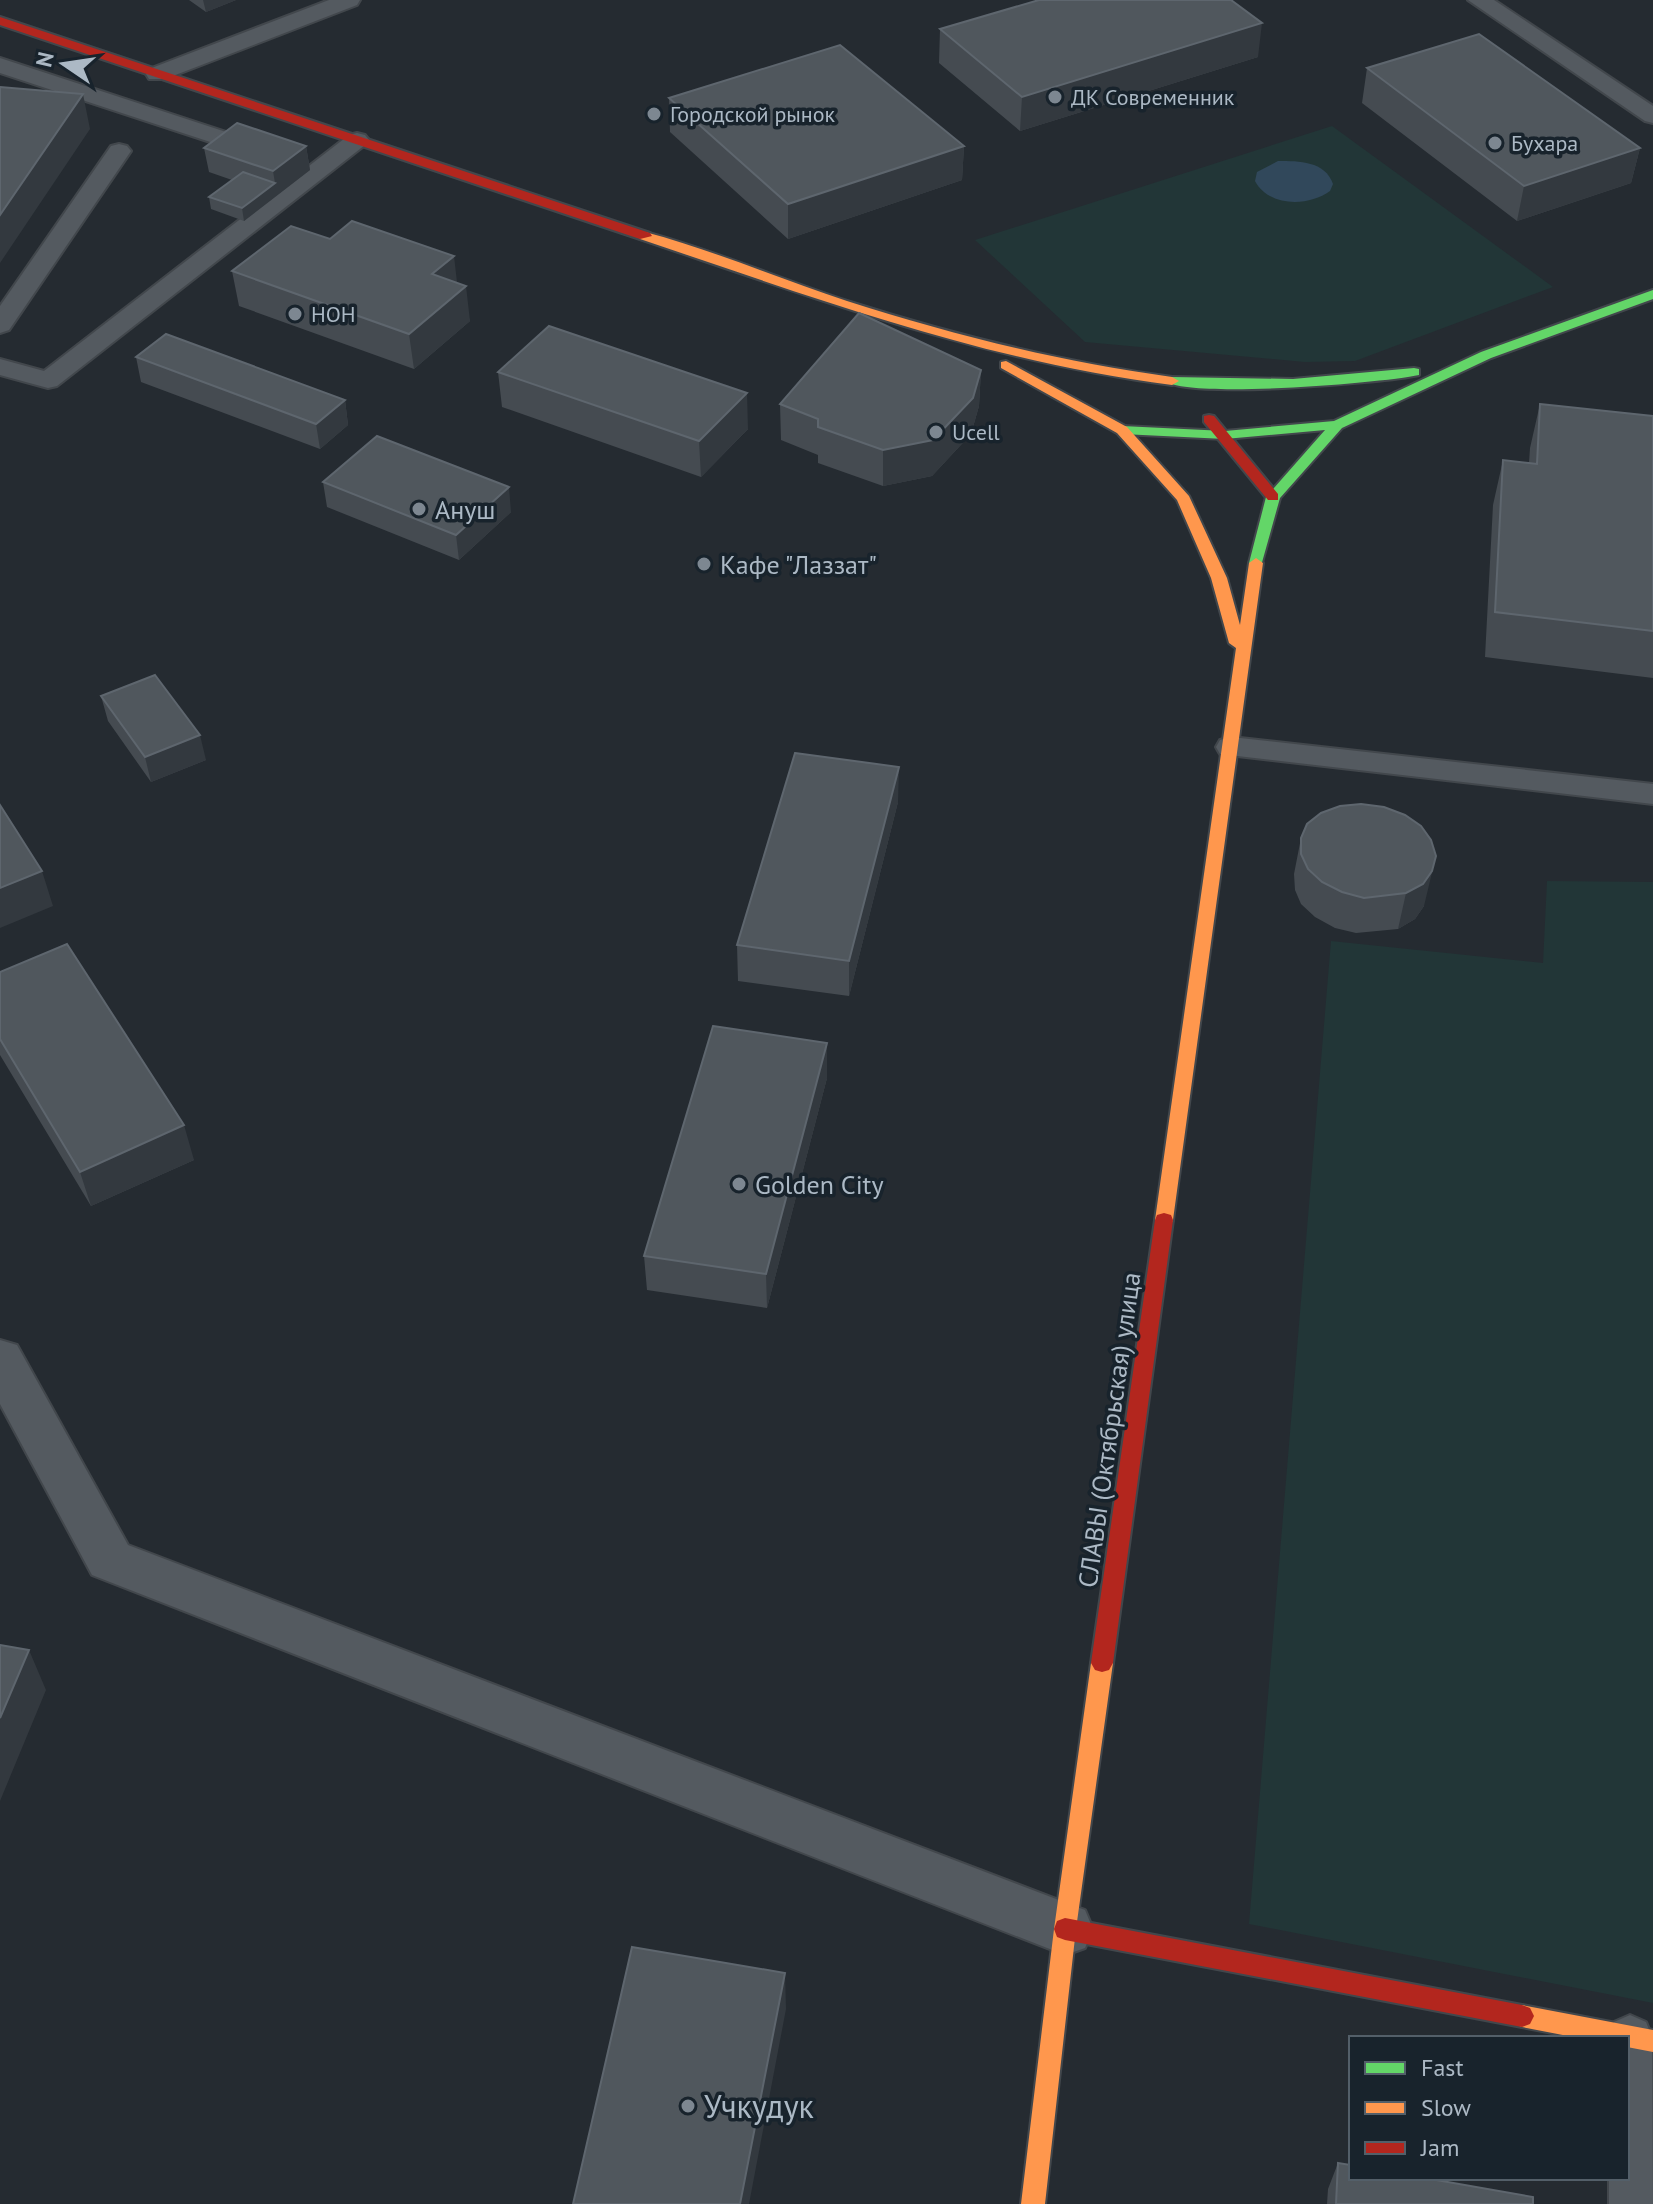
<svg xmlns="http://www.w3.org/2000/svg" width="1653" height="2204" font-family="'PT Sans',sans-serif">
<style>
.green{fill:#223637}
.water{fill:#31485b}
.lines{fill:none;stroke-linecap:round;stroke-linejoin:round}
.lane-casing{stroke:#42474c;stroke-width:4}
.street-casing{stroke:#42474c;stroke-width:4}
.fast-casing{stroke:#42474c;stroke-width:4}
.slow-casing{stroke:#42474c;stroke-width:4}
.jam-casing{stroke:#42474c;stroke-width:4}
.lane{fill:#545a60;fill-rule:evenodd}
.street{fill:#545a60;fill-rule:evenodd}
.fast{fill:#63d668;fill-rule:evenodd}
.slow{fill:#ff974d;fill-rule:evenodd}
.jam{fill:#b3261e;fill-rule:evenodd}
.wall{fill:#454b51}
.shaded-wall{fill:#33393f}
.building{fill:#50575d;stroke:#5e666e;stroke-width:2}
.poi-dot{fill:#7d8791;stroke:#18232c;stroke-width:3}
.labels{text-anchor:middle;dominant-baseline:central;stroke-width:7;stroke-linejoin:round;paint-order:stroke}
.far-poi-label{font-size:22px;fill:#acb9c5;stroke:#18232c;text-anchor:start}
.poi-label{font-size:26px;fill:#acb9c5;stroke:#18232c;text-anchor:start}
.street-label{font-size:26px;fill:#acb9c5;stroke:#18232c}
.near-poi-label{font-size:32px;fill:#acb9c5;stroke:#18232c;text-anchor:start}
</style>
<rect width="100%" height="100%" fill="#252b31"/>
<!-- green -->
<path class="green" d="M 1332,126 L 1553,287 L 1355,361 L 1305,362 L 1085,342 L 975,240 Z
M 1547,881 L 1653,882 L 1653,2003 L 1249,1924 L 1331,941 L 1543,963 Z"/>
<!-- water -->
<path class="water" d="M 1278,161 C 1299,161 1325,161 1333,184 L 1330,191 C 1308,207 1269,207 1255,181 L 1257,172 Z"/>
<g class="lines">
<defs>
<path id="lane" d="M 329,0 L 360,0 L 357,5 L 165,79 L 149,79 L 146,74 L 149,69 Z
M 1468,0 L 1494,0 L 1653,106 L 1653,123 L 1645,121 Z
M 0,58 L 272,147 L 276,152 L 272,157 L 256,157 L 0,73 Z
M 357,133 L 365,135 L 369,140 L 365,145 L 57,386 L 48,388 L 0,375 L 0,359 L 44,371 L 349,135 Z
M 119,144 L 127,146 L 131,151 L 9,330 L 0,333 L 0,306 L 111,146 Z
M 1231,737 L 1653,784 L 1653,804 L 1220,754 L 1216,747 L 1220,740 Z
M 1630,2015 L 1646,2022 L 1652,2037 L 1653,2204 L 1609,2204 L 1609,2178 L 1627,2178 L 1627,2038 L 1608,2037 L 1614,2022 Z"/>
<path id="street" d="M 0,1340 L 17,1345 L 128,1545 L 1085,1910 L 1093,1929 L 1085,1948 L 1065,1955 L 92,1575 L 0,1404 Z"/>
<path id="fast" d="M 1653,290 L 1653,299 L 1491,358 L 1342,428 L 1280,498 L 1261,566 L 1251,566 L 1249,563 L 1266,497 L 1325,430 L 1225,439 L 1122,434 L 1115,430 L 1122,426 L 1225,431 L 1334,421 L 1481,352 Z
M 1414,368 L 1419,369 L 1419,375 C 1383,383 1188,399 1165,381 L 1172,377 L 1293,379 Z"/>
<path id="slow" d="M 645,232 C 713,250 780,279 847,301 C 954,335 1060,362 1172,377 L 1179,381 L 1172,385 C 985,361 818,299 640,239 L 638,236 Z
M 1006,361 L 1127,427 L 1189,496 L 1227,578 L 1240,625 L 1249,563 L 1256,558 L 1263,563 L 1173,1220 L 1171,1225 L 1157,1225 L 1155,1220 L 1236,648 L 1229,643 L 1211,578 L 1177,500 L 1117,433 L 1001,368 L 1001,362 Z
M 1102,1654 L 1109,1656 L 1113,1663 L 1076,1929 L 1045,2204 L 1021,2204 L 1054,1929 L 1091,1663 L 1095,1656 Z
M 1522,2005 L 1653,2030 L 1653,2052 L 1627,2047 L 1627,2038 L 1578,2038 L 1522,2027 L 1514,2024 L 1510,2016 L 1514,2008 Z"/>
<path id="jam" d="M 0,17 L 650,233 L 652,236 L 640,239 L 0,25 Z
M 1209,415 L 1214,416 L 1278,494 L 1278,500 L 1268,500 L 1204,422 L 1204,416 Z
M 1164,1213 L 1171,1215 L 1173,1220 L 1113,1663 L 1109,1670 L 1102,1672 L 1095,1670 L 1091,1663 L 1155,1220 L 1157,1215 Z
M 1065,1918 L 1522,2005 L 1530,2008 L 1534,2016 L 1530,2024 L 1522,2027 L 1065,1940 L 1057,1937 L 1054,1929 L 1057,1921 Z"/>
</defs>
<!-- lane casing -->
<use href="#lane" class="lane-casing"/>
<!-- street casing -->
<use href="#street" class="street-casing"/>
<!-- fast casing -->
<use href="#fast" class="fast-casing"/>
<!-- slow casing -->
<use href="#slow" class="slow-casing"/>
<!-- jam casing -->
<use href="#jam" class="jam-casing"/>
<!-- lane -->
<use href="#lane" class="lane"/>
<!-- street -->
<use href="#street" class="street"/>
<!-- fast -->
<use href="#fast" class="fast"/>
<!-- slow -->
<use href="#slow" class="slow"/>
<!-- jam -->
<use href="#jam" class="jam"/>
</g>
<!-- wall -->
<path class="wall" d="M 189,0 L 236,0 L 206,12 Z
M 940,29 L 1258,57 L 1020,131 L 939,63 Z
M 1367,68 L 1640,148 L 1631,183 L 1517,221 L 1362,103 Z
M 669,98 L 964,146 L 962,180 L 788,239 L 670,132 Z
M 306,146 L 310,170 L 244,221 L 211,209 L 209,197 L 232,180 L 209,172 L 204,148 Z
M 232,271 L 457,283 L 470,321 L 414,369 L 239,306 Z
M 136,357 L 345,400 L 348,425 L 320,449 L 141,382 Z
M 981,370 L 979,406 L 971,434 L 932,476 L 883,486 L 818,463 L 818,455 L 781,440 L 780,404 Z
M 498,372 L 748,429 L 701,477 L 502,407 Z
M 1540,404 L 1653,416 L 1653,678 L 1485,657 L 1493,505 L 1503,460 L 1529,463 L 1530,448 Z
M 323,482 L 511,512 L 459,560 L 327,507 Z
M 101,696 L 206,760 L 151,782 L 108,721 Z
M 898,802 L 849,996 L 738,981 L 737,945 Z
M 1321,813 L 1424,906 L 1415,919 L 1398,929 L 1356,933 L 1335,928 L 1315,917 L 1301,904 L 1295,890 L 1294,874 L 1301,838 Z
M 0,972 L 194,1160 L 91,1206 L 0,1055 Z
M 827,1078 L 767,1308 L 647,1290 L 644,1256 Z
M 1338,2163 L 1533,2204 L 1327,2204 L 1328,2189 Z"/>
<!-- shaded-wall -->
<path class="shaded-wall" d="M 203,0 L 236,0 L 206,12 Z
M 1262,23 L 1258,57 L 1020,131 L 1022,97 Z
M 83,94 L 90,129 L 0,263 L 0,215 Z
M 306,146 L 310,170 L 244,221 L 242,208 L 275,183 L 273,171 Z
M 964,146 L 962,180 L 788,239 L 788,204 Z
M 1640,148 L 1631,183 L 1517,221 L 1524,186 Z
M 454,256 L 458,291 L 432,274 Z
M 466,286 L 470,321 L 414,369 L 409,334 Z
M 981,370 L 979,406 L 971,434 L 932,476 L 883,486 L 883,450 Z
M 747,393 L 748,429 L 701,477 L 699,441 Z
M 345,400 L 348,425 L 320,449 L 316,424 Z
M 509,487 L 511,512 L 459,560 L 456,535 Z
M 200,735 L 206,760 L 151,782 L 145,757 Z
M 899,767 L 898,802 L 849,996 L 849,961 Z
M 1436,856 L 1424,906 L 1415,919 L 1398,929 L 1406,893 Z
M 42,871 L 53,906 L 0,928 L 0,888 Z
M 827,1043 L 827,1078 L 767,1308 L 766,1274 Z
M 184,1125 L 194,1160 L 91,1206 L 80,1172 Z
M 29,1650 L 46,1690 L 0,1801 L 0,1718 Z
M 785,1973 L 786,2009 L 749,2204 L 740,2204 Z"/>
<!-- building -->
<path class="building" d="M 1039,0 L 1231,0 L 1262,23 L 1022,97 L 940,29 Z
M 1479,34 L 1640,148 L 1524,186 L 1367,68 Z
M 840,45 L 964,146 L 788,204 L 669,98 Z
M 0,87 L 83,94 L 0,215 Z
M 237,123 L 306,146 L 273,171 L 204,148 Z
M 243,172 L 275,183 L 242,208 L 209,197 Z
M 352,221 L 454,256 L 432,274 L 466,286 L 409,334 L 232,271 L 291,226 L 330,239 Z
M 859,313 L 981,370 L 973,398 L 933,440 L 883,450 L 818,427 L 818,419 L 780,404 Z
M 549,326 L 747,393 L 699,441 L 498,372 Z
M 166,334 L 345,400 L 316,424 L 136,357 Z
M 1540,404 L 1653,416 L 1653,631 L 1495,612 L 1503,460 L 1537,464 Z
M 377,436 L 509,487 L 456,535 L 323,482 Z
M 155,675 L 200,735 L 145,757 L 101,696 Z
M 795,753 L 899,767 L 849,961 L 737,945 Z
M 1361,804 L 1384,807 L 1405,815 L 1421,826 L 1431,840 L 1436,856 L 1432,871 L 1423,884 L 1406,893 L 1364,898 L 1342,892 L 1322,882 L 1308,869 L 1301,854 L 1301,838 L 1307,824 L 1321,813 L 1340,806 Z
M 0,805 L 42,871 L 0,888 Z
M 67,944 L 184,1125 L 80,1172 L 0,1039 L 0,972 Z
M 713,1026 L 827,1043 L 766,1274 L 644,1256 Z
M 0,1645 L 29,1650 L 0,1718 Z
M 632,1947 L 785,1973 L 740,2204 L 573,2204 Z
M 1338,2163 L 1351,2165 L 1351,2178 L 1425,2178 L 1533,2197 L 1533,2204 L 1336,2204 Z"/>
<!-- markers -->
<g class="poi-dot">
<circle cx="1055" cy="97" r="8"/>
<circle cx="654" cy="114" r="8"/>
<circle cx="1495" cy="143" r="8"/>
<circle cx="295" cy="314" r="8"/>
<circle cx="936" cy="432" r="8"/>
<circle cx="419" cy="509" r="8"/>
<circle cx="704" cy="564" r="8"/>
<circle cx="739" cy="1184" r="8"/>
<circle cx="688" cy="2106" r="8"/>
</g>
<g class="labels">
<!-- far-poi labels -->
<g class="far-poi-label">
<text x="1071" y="97">ДК Современник</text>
<text x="670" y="114">Городской рынок</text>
<text x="1511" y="143">Бухара</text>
<text x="311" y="314">НОН</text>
<text x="952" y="432">Ucell</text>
</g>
<!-- poi labels -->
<g class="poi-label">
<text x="435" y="509">Ануш</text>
<text x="720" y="564">Кафе "Лаззат"</text>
<text x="755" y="1184">Golden City</text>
</g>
<!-- street labels -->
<g class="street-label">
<text transform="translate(1109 1430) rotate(-82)">СЛАВЫ (Октябрьская) улица</text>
</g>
<!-- near-poi labels -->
<g class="near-poi-label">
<text x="704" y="2106">Учкудук</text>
</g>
</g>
<!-- legend -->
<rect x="1349" y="2036" width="280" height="144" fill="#18232c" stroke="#535f69" stroke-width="2"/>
<rect x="1365" y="2062" width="40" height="12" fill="#63d668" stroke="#535f69" stroke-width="2"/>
<text x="1421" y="2076" font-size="24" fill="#acb9c5">Fast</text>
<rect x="1365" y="2102" width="40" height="12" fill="#ff974d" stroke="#535f69" stroke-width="2"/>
<text x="1421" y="2116" font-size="24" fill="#acb9c5">Slow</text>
<rect x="1365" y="2142" width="40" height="12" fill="#b3261e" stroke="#535f69" stroke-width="2"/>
<text x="1421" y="2156" font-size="24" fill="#acb9c5">Jam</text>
<!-- north arrow -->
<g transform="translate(64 64) rotate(283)" stroke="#18232c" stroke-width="6" paint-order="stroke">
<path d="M0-6L14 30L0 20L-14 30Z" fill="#acb9c5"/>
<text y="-12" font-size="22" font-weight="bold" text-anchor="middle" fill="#acb9c5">N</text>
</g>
</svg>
